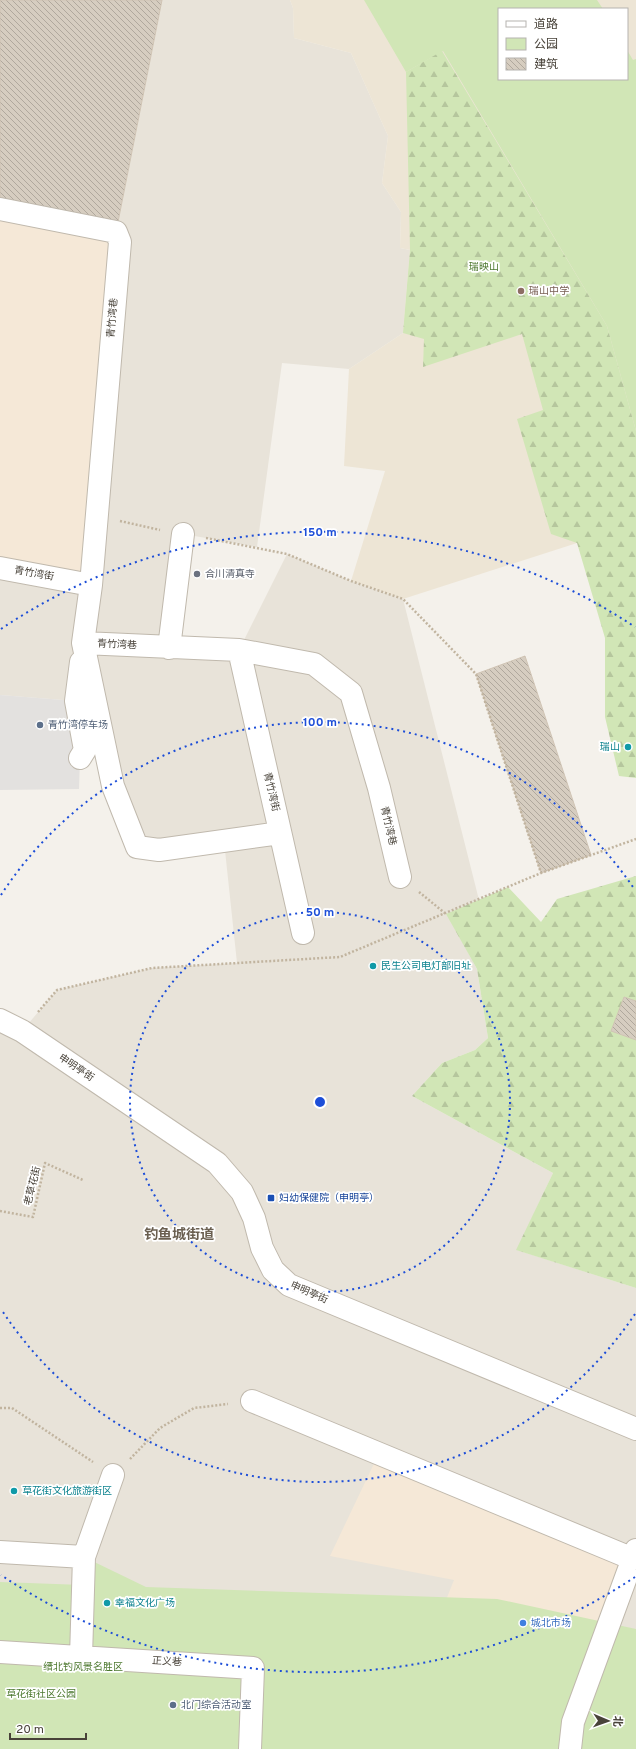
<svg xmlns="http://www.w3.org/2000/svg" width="636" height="1749" font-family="Overpass,'Noto Sans SC',sans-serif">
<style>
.residential{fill:#e8e3d9}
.commercial{fill:#f5e8d7}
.education{fill:#ede5d5;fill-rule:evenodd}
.green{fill:#d1e6b6}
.forest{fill:url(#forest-firs)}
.parking{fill:#e3e1df}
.building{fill:url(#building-back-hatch);stroke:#d0c4b4}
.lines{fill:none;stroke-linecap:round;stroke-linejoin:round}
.street-casing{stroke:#c0b9ad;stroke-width:24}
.path{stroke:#c1b49f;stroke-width:2.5;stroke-dasharray:2 2;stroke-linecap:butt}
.street{stroke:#fff;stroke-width:22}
.ring{fill:none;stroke:#1d4ed8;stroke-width:2;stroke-dasharray:2 4}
.education-dot{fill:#8d6e63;stroke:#fff;stroke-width:1.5}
.worship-dot{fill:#6b7280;stroke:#fff;stroke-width:1.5}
.service-dot{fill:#5c6f8a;stroke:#fff;stroke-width:1.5}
.culture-dot{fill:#0f9aa8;stroke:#fff;stroke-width:1.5}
.transit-dot{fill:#1a4fb4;stroke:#fff;stroke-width:1.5}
.shop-dot{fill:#3f7fe0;stroke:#fff;stroke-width:1.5}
.labels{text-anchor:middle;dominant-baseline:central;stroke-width:3.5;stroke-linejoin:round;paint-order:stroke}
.park-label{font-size:10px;fill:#4c782e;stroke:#fff}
.education-label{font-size:10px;fill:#785e54;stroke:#fff;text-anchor:start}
.street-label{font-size:10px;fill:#484239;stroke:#fff}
.worship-label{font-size:10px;fill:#5b616d;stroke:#fff;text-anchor:start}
.service-label{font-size:10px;fill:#4e5e75;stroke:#fff;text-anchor:start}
.culture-label{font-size:10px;fill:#0d838f;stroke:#fff;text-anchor:start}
.transit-label{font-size:10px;fill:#164399;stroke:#fff;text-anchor:start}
.shop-label{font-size:10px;fill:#366cbe;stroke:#fff;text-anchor:start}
.district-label{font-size:14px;font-weight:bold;fill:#6a5f50;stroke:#fff}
.centre{fill:#1d4ed8;stroke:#fff;stroke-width:2}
.ring-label{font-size:12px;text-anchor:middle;font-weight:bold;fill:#1d4ed8;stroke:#fff;stroke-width:3.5;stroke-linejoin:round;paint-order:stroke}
</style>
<defs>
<pattern id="forest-firs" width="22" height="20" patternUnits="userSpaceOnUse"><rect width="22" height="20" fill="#d1e6b6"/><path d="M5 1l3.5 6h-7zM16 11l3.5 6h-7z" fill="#b5c69d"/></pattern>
<pattern id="building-back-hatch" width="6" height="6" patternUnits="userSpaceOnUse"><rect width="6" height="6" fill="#d6cdc0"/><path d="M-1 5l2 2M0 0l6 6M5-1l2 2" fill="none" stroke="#b0a89d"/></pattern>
</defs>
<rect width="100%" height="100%" fill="#f4f1eb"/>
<!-- residential -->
<path class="residential" d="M 162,0 L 290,0 L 293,8 L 294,38 L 351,53 L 388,136 L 382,183 L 401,212 L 400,248 L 410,250 L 403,333 L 349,369 L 282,363 L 257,547 L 183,534 L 169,648 L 239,650 L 287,554 L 351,581 L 403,599 L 479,900 L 447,914 L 477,969 L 488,1038 L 475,1050 L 442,1063 L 412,1096 L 553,1173 L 517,1250 L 636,1288 L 636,1749 L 0,1749 L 0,1020 L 22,1031 L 57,990 L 152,968 L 237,963 L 224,841 L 137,847 L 76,701 L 0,695 L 0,421 L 116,232 Z"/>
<!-- commercial -->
<path class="commercial" d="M 0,209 L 116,232 L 91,585 L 0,568 Z
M 379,1453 L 633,1559 L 573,1722 L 420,1665 L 454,1580 L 330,1556 Z"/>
<!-- education -->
<path class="education" d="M 290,0 L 636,0 L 636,524 L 403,599 L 351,581 L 385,471 L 344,466 L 349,369 L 403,333 L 410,250 L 400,248 L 401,212 L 382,183 L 388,136 L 351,53 L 294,38 L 293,8 ZM 499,9 L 627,9 L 627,79 L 499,79 Z"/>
<!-- green -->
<path class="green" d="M 364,0 L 597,0 L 603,9 L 499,9 L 499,79 L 627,79 L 627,50 L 633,60 L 636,59 L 636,431 L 607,326 L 443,51 L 406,72 Z
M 84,1557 L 146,1587 L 497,1599 L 636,1629 L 636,1749 L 0,1749 L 0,1582 L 83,1585 Z"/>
<!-- forest -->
<path class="forest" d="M 442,51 L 607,326 L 636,431 L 636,778 L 619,776 L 605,717 L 605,638 L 577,543 L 551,534 L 517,419 L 543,410 L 522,334 L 423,367 L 424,339 L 403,333 L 410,250 L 406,72 Z
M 636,876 L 636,1288 L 516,1250 L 553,1173 L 412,1096 L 442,1063 L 475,1050 L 488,1038 L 477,969 L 446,914 L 508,887 L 541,922 L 557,899 Z"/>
<!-- parking -->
<path class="parking" d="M 0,695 L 76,701 L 80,758 L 79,789 L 0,790 Z"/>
<!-- building -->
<path class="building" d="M 0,0 L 162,0 L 116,232 L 0,209 Z
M 525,656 L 591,855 L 541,873 L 476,674 Z
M 624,997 L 636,1001 L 636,1040 L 611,1031 Z"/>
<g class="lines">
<defs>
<path id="street" d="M 0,209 L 116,232 L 120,242 L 91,585 L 83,643 L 239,650 L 314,664 L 351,693 L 379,788 L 400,877
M 0,568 L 91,585
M 83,643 L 113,786 L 137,847 L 159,850 L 280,833
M 169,648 L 183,534
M 239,650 L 303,933
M 80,758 L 85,750 L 76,701 L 81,662
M 0,1020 L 22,1031 L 217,1163 L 242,1192 L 254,1218 L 262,1248 L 273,1270 L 289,1285 L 636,1429
M 252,1401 L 633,1559
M 0,1552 L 84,1557
M 0,1652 L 253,1668 L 250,1749
M 81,1657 L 84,1557 L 113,1475
M 570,1749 L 573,1722 L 636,1550"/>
</defs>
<!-- street casing -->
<use href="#street" class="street-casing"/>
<!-- path -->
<path class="path" d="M 120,521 L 160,530
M 206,538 L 287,554 L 351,581 L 403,599 L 476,674 L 541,873
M 419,892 L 446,914
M 38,1012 L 57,990 L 152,968 L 340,957 L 541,873 L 636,839
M 0,1211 L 33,1217 L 45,1163 L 83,1180
M 0,1408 L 12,1408 L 93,1462
M 130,1459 L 160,1428 L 194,1408 L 228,1404"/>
<!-- street -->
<use href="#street" class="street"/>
</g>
<!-- distance rings -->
<g class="ring">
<circle cx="320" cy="1102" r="190"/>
<path d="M635 1314A380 380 0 0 1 1 1309M1 895A380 380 0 0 1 635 890"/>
<path d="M635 1577A570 570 0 0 1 1 1575M1 629A570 570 0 0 1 635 627"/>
</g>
<!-- markers -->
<circle class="education-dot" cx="521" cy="291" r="4"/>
<circle class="worship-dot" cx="197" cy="574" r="4"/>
<g class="service-dot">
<circle cx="40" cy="725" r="4"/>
<circle cx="173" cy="1705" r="4"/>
</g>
<g class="culture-dot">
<circle cx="628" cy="747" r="4"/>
<circle cx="373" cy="966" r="4"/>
<circle cx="14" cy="1491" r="4"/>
<circle cx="107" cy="1603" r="4"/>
</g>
<rect class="transit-dot" x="267" y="1194" width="8" height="8" rx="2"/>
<circle class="shop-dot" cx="523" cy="1623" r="4"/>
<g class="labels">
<!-- park labels -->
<g class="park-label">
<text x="484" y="267">瑞映山</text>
<text x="83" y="1667">缙北钓风景名胜区</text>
<text x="41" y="1694">草花街社区公园</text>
</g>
<!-- education labels -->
<g class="education-label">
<text x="529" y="291">瑞山中学</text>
</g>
<!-- street labels -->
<g class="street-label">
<text transform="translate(113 318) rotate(-85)">青竹湾巷</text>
<text transform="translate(34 574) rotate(10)">青竹湾街</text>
<text transform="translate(117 645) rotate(3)">青竹湾巷</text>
<text transform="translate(271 792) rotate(77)">青竹湾街</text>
<text transform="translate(388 826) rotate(77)">青竹湾巷</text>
<text transform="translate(76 1068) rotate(34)">申明亭街</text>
<text transform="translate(33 1186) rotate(-76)">老草花街</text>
<text transform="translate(309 1293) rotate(24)">申明亭街</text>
<text transform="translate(167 1662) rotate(4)">正义巷</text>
</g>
<!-- worship labels -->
<g class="worship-label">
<text x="205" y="574">合川清真寺</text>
</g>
<!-- service labels -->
<g class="service-label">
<text x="48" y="725">青竹湾停车场</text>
<text x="181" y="1705">北门综合活动室</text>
</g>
<!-- culture labels -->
<g class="culture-label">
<text x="620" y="747" text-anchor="end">瑞山</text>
<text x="381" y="966">民生公司电灯部旧址</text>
<text x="22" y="1491">草花街文化旅游街区</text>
<text x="115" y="1603">幸福文化广场</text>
</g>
<!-- transit labels -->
<g class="transit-label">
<text x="279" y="1198">妇幼保健院（申明亭）</text>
</g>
<!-- shop labels -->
<g class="shop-label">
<text x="531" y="1623">城北市场</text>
</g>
<!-- district labels -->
<g class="district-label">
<text x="179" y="1235">钓鱼城街道</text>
</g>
</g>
<circle cx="320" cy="1102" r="6" class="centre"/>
<g class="ring-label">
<text x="320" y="536">150 m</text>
<text x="320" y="726">100 m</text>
<text x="320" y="916">50 m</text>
</g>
<!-- legend -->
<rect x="498" y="8" width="130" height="72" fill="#ffffff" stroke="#b6b3b0"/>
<rect x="506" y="21" width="20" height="6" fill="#ffffff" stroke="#b6b3b0"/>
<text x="534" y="28" font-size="12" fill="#484239">道路</text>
<rect x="506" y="38" width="20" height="12" fill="#d1e6b6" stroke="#b6b3b0"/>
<text x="534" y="48" font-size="12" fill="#484239">公园</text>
<rect x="506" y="58" width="20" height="12" fill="url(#building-back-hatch)" stroke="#b6b3b0"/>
<text x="534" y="68" font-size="12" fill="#484239">建筑</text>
<!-- north arrow -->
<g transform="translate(608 1721) rotate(92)" stroke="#ffffff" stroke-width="3" paint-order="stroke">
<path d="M0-3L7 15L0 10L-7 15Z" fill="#484239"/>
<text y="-6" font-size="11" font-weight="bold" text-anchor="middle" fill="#484239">北</text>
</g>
<!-- scale -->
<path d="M10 1733v6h76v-6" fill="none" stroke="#484239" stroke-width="2"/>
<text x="16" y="1733" font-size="12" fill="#484239" stroke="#ffffff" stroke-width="3" paint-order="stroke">20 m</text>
</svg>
